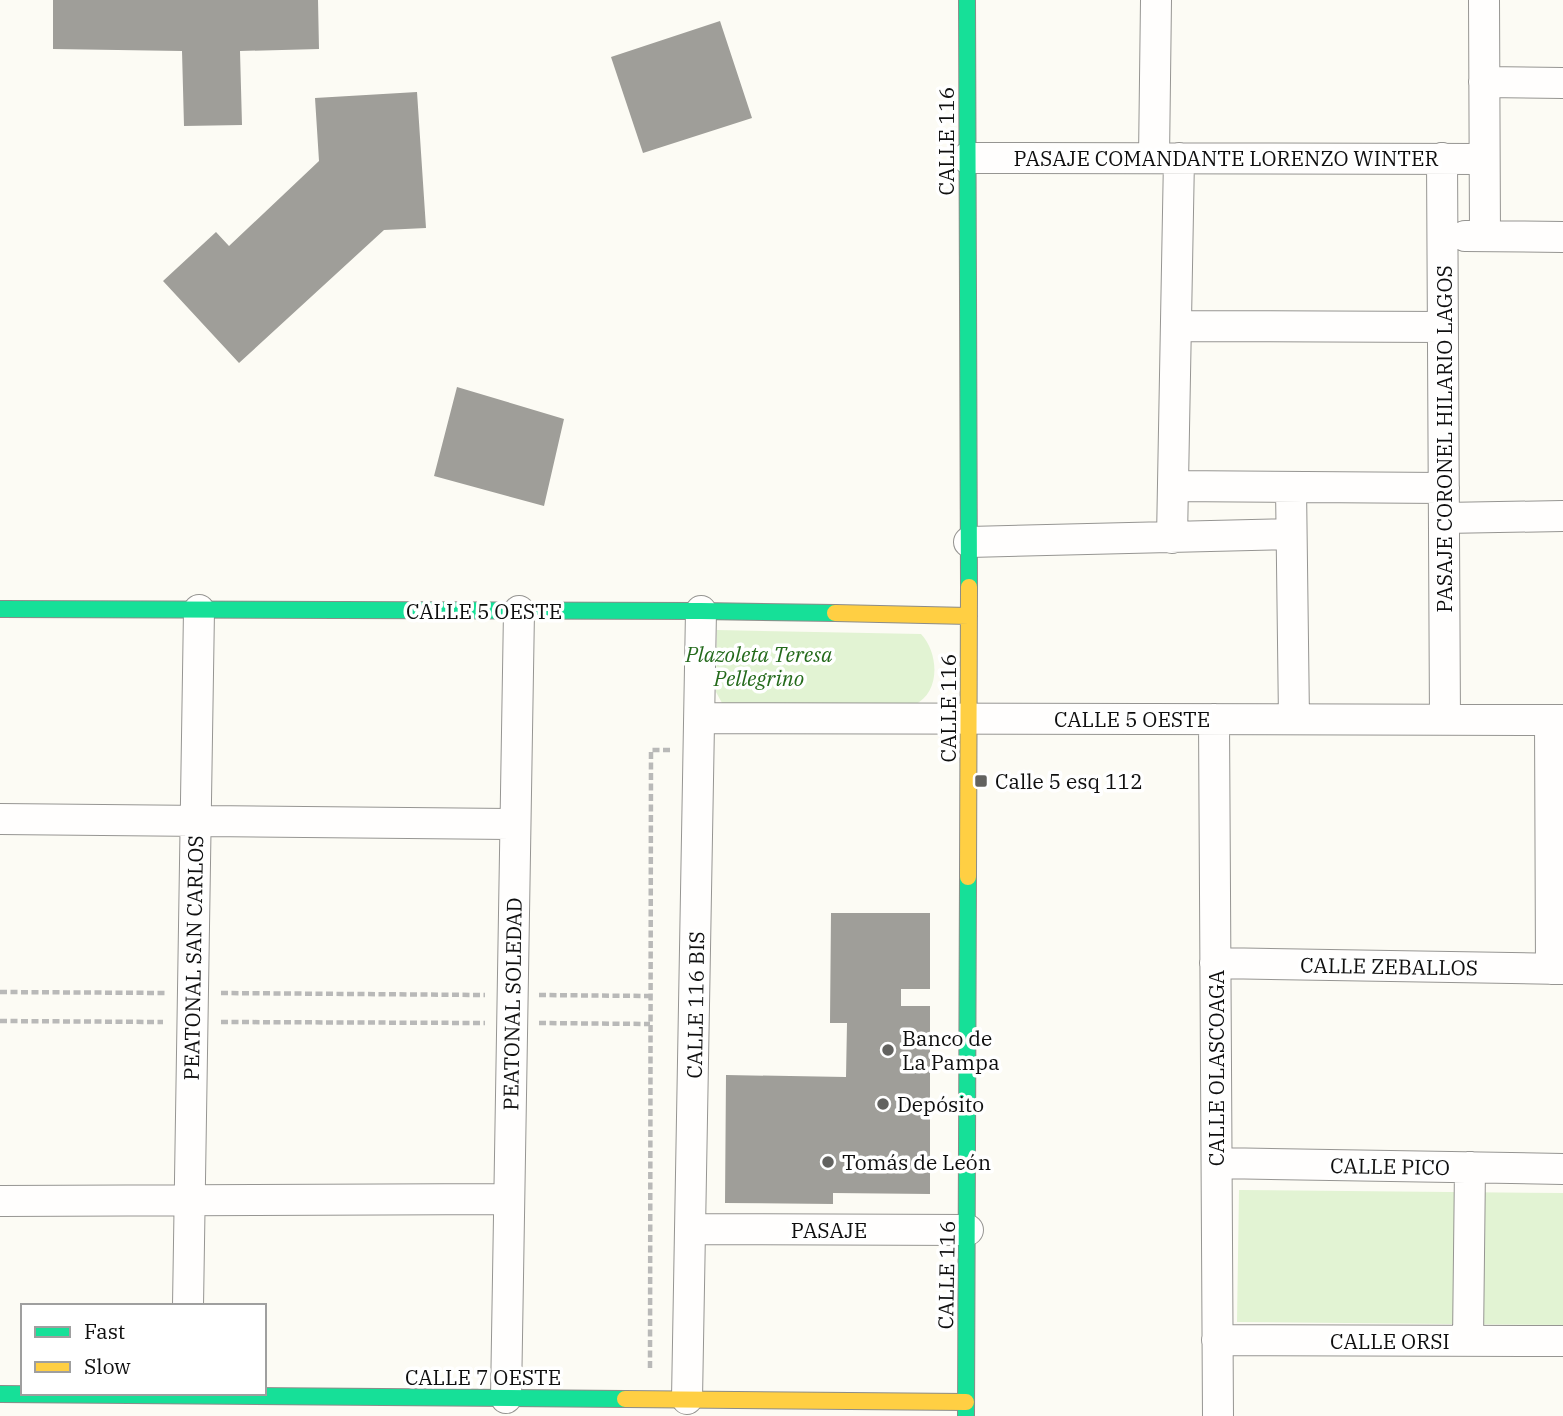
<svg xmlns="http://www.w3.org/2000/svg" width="1563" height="1416" font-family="'IBM Plex Serif',serif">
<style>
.green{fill:#e2f3d3}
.building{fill:#9f9e99}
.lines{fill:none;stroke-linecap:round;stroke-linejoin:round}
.street-casing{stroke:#969592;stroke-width:32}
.fast-casing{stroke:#8c8c89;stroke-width:18}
.slow-casing{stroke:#8c8c89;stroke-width:18}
.path{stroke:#b9b9b8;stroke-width:4.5;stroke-dasharray:7 3.5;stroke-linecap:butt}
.street{stroke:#fffefd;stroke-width:30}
.fast{stroke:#16e098;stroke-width:16}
.slow{stroke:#ffcf43;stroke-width:16}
.poi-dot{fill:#62625f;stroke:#fff;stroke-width:2.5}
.labels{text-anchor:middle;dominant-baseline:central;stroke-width:7;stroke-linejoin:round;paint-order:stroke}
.street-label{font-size:21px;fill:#0f0f0f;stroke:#fff}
.park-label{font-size:21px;font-style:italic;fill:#246a1b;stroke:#fff}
.poi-label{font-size:21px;fill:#0f0f0f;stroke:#fff;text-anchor:start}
</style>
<rect width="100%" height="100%" fill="#fcfbf4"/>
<!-- green -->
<path class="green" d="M 717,630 L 921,634 C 939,653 941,693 914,705 L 729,707 L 722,703 L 716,692 Z
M 1239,1190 L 1563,1193 L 1563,1325 L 1237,1322 Z"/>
<!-- building -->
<path class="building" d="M 53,0 L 318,0 L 319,49 L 240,51 L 242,125 L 184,126 L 182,51 L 53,49 Z
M 720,21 L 752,118 L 643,153 L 611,57 Z
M 417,92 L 426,228 L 384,230 L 239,363 L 163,281 L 216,232 L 229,246 L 319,161 L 315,98 Z
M 457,387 L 564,419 L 544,506 L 434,476 Z
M 831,913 L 930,913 L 930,989 L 901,989 L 901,1006 L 930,1006 L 930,1194 L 833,1193 L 833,1204 L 725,1203 L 726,1075 L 846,1077 L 847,1023 L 830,1023 Z"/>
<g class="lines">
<defs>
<path id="street" d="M 1484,0 L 1485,236
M 1484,82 L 1563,83
M 967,158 L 1484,159
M 1154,158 L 1156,0
M 1442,158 L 1445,720
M 1465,236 L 1563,237
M 1176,326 L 1443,327
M 1173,486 L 1444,488
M 1291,487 L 1294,719
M 1444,518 L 1563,516
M 1172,538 L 1179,158
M 969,542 L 1291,534
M 700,718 L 1563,720
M 1214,719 L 1218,1416
M 1550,720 L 1551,969
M 0,819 L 515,824
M 1215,963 L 1563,969
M 1217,1163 L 1563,1169
M 0,1201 L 509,1199
M 690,1229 L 968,1230
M 188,1306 L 199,610
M 1217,1340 L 1563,1341
M 1468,1341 L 1470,1167
M 506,1398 L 519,611
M 687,1399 L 701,611"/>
<path id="fast" d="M 967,0 L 969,587
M 0,609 L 701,611 L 835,613
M 0,1394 L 625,1399
M 966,1416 L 968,877"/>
<path id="slow" d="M 835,613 L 969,616
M 968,877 L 969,587
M 625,1399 L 966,1402"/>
</defs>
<!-- street casing -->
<use href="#street" class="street-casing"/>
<!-- fast casing -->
<use href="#fast" class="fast-casing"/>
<!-- slow casing -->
<use href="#slow" class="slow-casing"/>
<!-- path -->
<path class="path" d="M 0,992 L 167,993
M 221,993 L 485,995
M 539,995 L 650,996
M 0,1021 L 163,1022
M 221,1022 L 485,1023
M 539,1023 L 650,1024
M 650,1368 L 651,750 L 671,750"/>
<!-- street -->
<use href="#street" class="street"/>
<!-- fast -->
<use href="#fast" class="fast"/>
<!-- slow -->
<use href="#slow" class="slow"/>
</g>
<!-- markers -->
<g class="poi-dot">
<rect x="974" y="774" width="14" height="14" rx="3.5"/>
<circle cx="888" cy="1050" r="7"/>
<circle cx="883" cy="1104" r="7"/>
<circle cx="828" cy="1162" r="7"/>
</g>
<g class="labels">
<!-- street labels -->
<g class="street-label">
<text transform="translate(946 141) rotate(-90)">CALLE 116</text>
<text x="1226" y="158">PASAJE COMANDANTE LORENZO WINTER</text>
<text transform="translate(1444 439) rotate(-90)">PASAJE CORONEL HILARIO LAGOS</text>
<text x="484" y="611">CALLE 5 OESTE</text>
<text transform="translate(948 708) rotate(-90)">CALLE 116</text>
<text x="1132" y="719">CALLE 5 OESTE</text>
<text transform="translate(193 958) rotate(-89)">PEATONAL SAN CARLOS</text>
<text transform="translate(1389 966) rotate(1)">CALLE ZEBALLOS</text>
<text transform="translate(512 1004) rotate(-89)">PEATONAL SOLEDAD</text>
<text transform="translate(695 1005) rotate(-89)">CALLE 116 BIS</text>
<text transform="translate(1216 1068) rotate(-90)">CALLE OLASCOAGA</text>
<text transform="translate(1390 1166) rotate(1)">CALLE PICO</text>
<text x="829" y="1230">PASAJE</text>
<text transform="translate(946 1275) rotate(-89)">CALLE 116</text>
<text x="1390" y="1341">CALLE ORSI</text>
<text x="483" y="1377">CALLE 7 OESTE</text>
</g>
<!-- park labels -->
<g class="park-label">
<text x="759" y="654">Plazoleta Teresa<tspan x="759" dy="24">Pellegrino</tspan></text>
</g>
<!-- poi labels -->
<g class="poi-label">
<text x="995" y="781">Calle 5 esq 112</text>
<text x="902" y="1038">Banco de<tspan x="902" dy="24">La Pampa</tspan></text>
<text x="897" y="1104">Depósito</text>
<text x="842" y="1162">Tomás de León</text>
</g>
</g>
<!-- legend -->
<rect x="21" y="1304" width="245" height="91" fill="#ffffff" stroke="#9f9f9f" stroke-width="2"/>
<rect x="35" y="1327" width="35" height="10" fill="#16e098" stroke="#9f9f9f" stroke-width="2"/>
<text x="84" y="1339" font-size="21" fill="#0f0f0f">Fast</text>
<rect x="35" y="1362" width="35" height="10" fill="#ffcf43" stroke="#9f9f9f" stroke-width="2"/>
<text x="84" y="1374" font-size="21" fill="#0f0f0f">Slow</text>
</svg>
